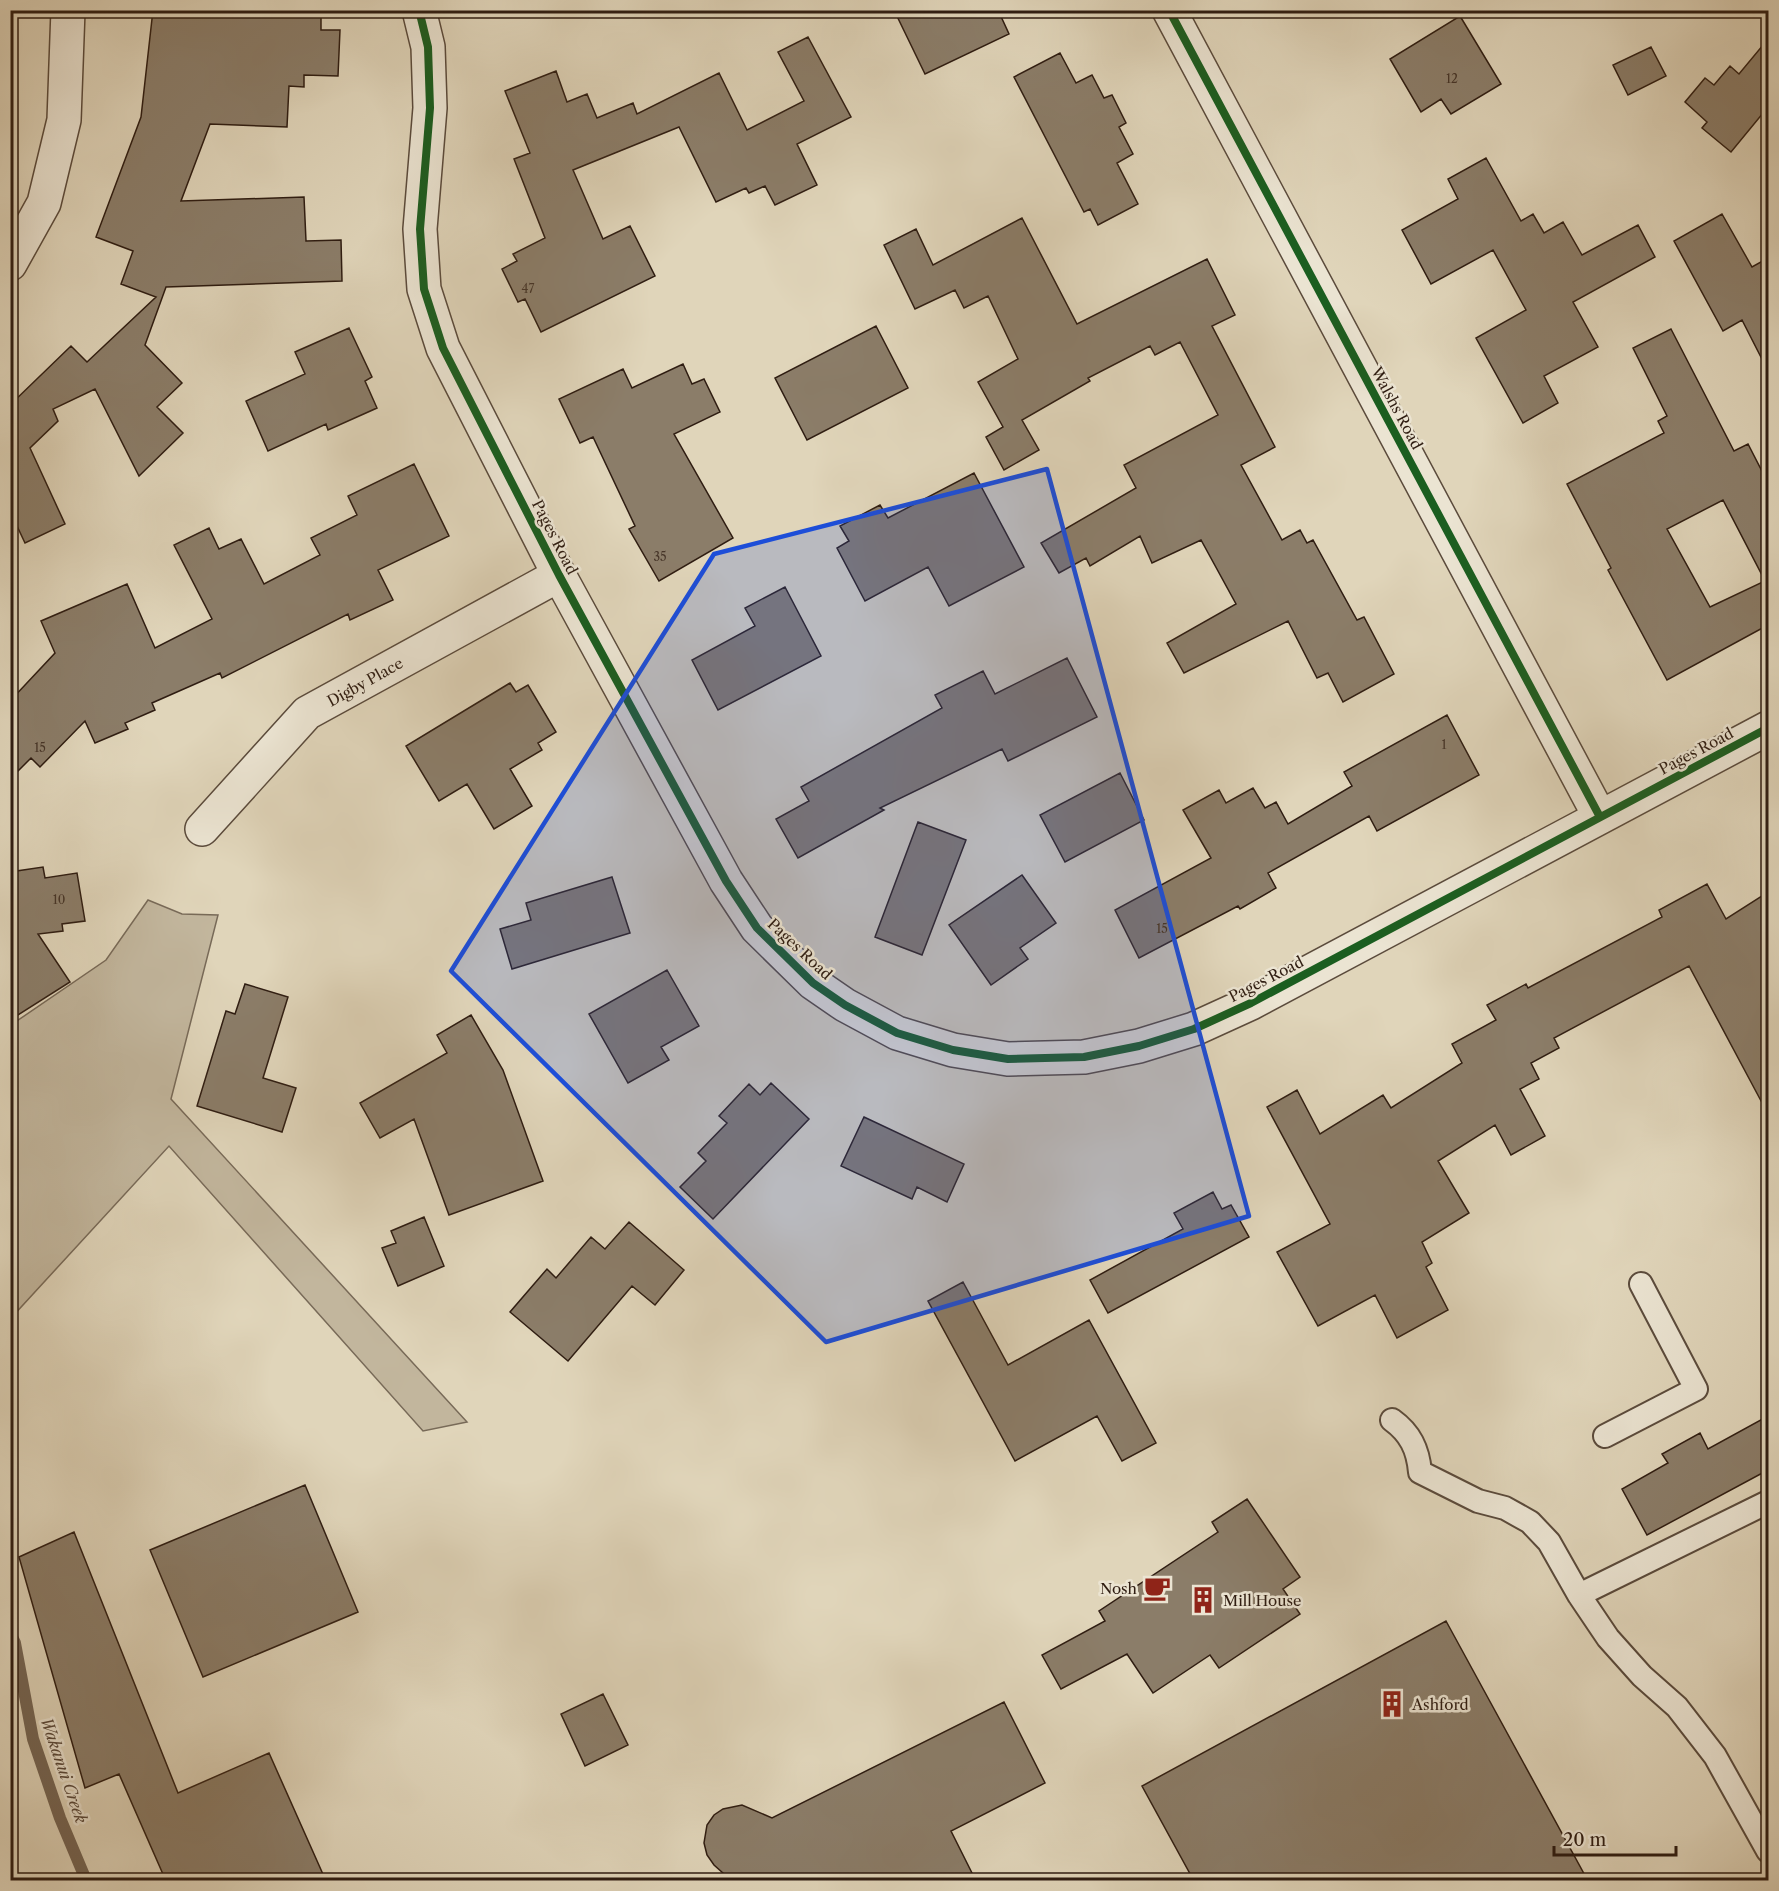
<svg xmlns="http://www.w3.org/2000/svg" width="1779" height="1891" font-family="'Libre Caslon Text',serif">
<style>
.green{fill:#c2b69d;stroke:#786a58;stroke-width:1.5}
.lines{fill:none;stroke-linecap:round;stroke-linejoin:round}
.stream{stroke:#756655;stroke-width:12}
.building{fill:#8b7d69;stroke:#2f1d12;stroke-width:1.5;fill-rule:evenodd}
.service-casing{stroke:#5b4b3c;stroke-width:26}
.minor-casing{stroke:#5b4b3c;stroke-width:36}
.service{stroke:#ebe4d2;stroke-width:22}
.minor{stroke:#ebe4d2;stroke-width:33}
.cycleway-casing{stroke:#ebe4d2;stroke-width:11}
.cycleway{stroke:#1b5e20;stroke-width:8}
.marked{fill:#1d4ed8;fill-opacity:0.2;stroke:#1d4ed8;stroke-width:4.5;stroke-linejoin:round}
.labels{text-anchor:middle;dominant-baseline:central;stroke-width:5;stroke-linejoin:round;paint-order:stroke}
.number-label{font-size:12px;fill:#463528}
.street-label{font-size:15px;fill:#2f1d12;stroke:#ebe4d2}
.poi-label{font-size:15px;fill:#2f1d12;stroke:#ebe4d2;text-anchor:start}
.water-label{font-size:16px;font-style:italic;fill:#584739;stroke:#ebe4d2}
</style>
<rect width="100%" height="100%" fill="#e0d5ba"/>
<filter id="stains"><feTurbulence type="fractalNoise" baseFrequency=".00333" numOctaves="4"/><feColorMatrix values="0 0 0 0 .2 0 0 0 0 .09 0 0 0 0 .02 0 0 0 .5 -.17"/></filter>
<radialGradient id="worn" r=".72"><stop offset=".6" stop-color="#630" stop-opacity="0"/><stop offset="1" stop-color="#630" stop-opacity=".3"/></radialGradient>
<!-- green -->
<path class="green" d="M 148,900 L 182,914 L 218,915 L 171,1099 L 467,1422 L 423,1431 L 169,1146 L 11,1318 L 11,1025 L 106,960 Z"/>
<g class="lines">
<!-- stream -->
<path class="stream" d="M 10,1633 L 15,1643 L 33,1739 L 60,1818 L 86,1880"/>
</g>
<!-- building -->
<path class="building" d="M 153,10 L 321,10 L 321,30 L 340,30 L 338,76 L 304,75 L 304,87 L 289,86 L 287,127 L 210,124 L 181,201 L 304,197 L 306,241 L 341,240 L 342,281 L 166,287 L 145,345 L 182,383 L 157,407 L 183,433 L 139,476 L 95,389 L 53,409 L 58,421 L 30,448 L 65,524 L 25,543 L 10,511 L 10,405 L 71,346 L 87,362 L 156,297 L 121,284 L 133,251 L 96,237 L 141,117 Z
M 894,10 L 998,10 L 1009,34 L 925,74 Z
M 1460,16 L 1501,84 L 1451,114 L 1441,99 L 1421,112 L 1390,59 Z
M 808,37 L 851,117 L 797,144 L 817,185 L 775,205 L 765,186 L 749,193 L 746,188 L 716,202 L 679,127 L 573,170 L 603,239 L 630,226 L 655,276 L 541,332 L 525,299 L 518,302 L 502,269 L 517,261 L 513,254 L 545,238 L 514,159 L 530,153 L 505,91 L 556,71 L 567,102 L 587,94 L 597,118 L 633,103 L 637,114 L 719,73 L 747,130 L 804,101 L 778,52 Z
M 1768,39 L 1768,107 L 1731,152 L 1702,128 L 1707,122 L 1685,102 L 1705,78 L 1714,85 L 1730,66 L 1739,74 Z
M 1651,47 L 1666,76 L 1628,95 L 1613,65 Z
M 1060,53 L 1076,83 L 1092,75 L 1104,98 L 1112,95 L 1126,123 L 1119,127 L 1133,154 L 1117,163 L 1138,204 L 1098,225 L 1090,209 L 1084,212 L 1014,77 Z
M 1486,158 L 1521,221 L 1533,214 L 1544,233 L 1563,222 L 1582,255 L 1638,225 L 1655,257 L 1573,302 L 1598,347 L 1544,376 L 1558,403 L 1523,423 L 1476,338 L 1526,310 L 1493,250 L 1431,284 L 1402,230 L 1458,199 L 1448,179 Z
M 1722,214 L 1752,267 L 1768,258 L 1768,371 L 1742,320 L 1723,331 L 1674,241 Z
M 1022,218 L 1077,324 L 1207,259 L 1235,315 L 1212,326 L 1275,447 L 1241,465 L 1282,540 L 1300,530 L 1307,543 L 1313,540 L 1357,620 L 1364,617 L 1394,674 L 1343,702 L 1328,673 L 1317,678 L 1288,621 L 1184,673 L 1167,643 L 1236,604 L 1201,540 L 1152,563 L 1140,536 L 1090,566 L 1086,558 L 1059,573 L 1041,543 L 1136,488 L 1124,465 L 1218,415 L 1180,342 L 1155,355 L 1150,346 L 1088,378 L 1090,381 L 1022,420 L 1039,450 L 1004,470 L 986,437 L 1003,427 L 978,382 L 1018,359 L 988,296 L 964,308 L 955,290 L 915,309 L 884,245 L 916,229 L 933,265 Z
M 876,326 L 908,388 L 807,440 L 775,378 Z
M 349,328 L 372,377 L 365,381 L 377,408 L 328,430 L 326,424 L 268,451 L 246,401 L 305,374 L 295,352 Z
M 1671,329 L 1734,451 L 1748,444 L 1768,483 L 1768,625 L 1667,680 L 1608,570 L 1611,568 L 1567,484 L 1664,433 L 1658,421 L 1667,416 L 1633,348 ZM 1723,500 L 1765,581 L 1710,607 L 1667,529 Z
M 683,364 L 692,384 L 704,379 L 720,412 L 674,434 L 733,538 L 659,581 L 629,529 L 635,526 L 593,437 L 580,443 L 559,399 L 623,369 L 632,388 Z
M 414,464 L 449,536 L 378,570 L 393,600 L 350,620 L 348,614 L 222,678 L 220,673 L 152,703 L 155,710 L 125,723 L 128,729 L 95,743 L 85,721 L 40,767 L 31,758 L 10,779 L 10,701 L 55,653 L 41,621 L 127,584 L 155,648 L 212,619 L 174,545 L 209,528 L 219,549 L 241,539 L 264,584 L 320,555 L 311,538 L 357,515 L 348,496 Z
M 974,473 L 1024,567 L 949,606 L 928,567 L 865,601 L 837,548 L 849,541 L 840,526 L 880,505 L 888,518 Z
M 785,587 L 821,656 L 718,710 L 692,660 L 755,626 L 745,608 Z
M 1067,658 L 1097,717 L 1008,761 L 1002,749 L 880,808 L 884,810 L 798,858 L 776,819 L 809,801 L 801,787 L 942,708 L 935,695 L 983,671 L 995,694 Z
M 510,683 L 516,692 L 528,685 L 556,732 L 538,743 L 542,750 L 510,769 L 532,806 L 494,829 L 467,784 L 439,801 L 406,746 Z
M 1447,715 L 1479,775 L 1377,831 L 1369,816 L 1268,873 L 1276,888 L 1240,909 L 1238,906 L 1139,958 L 1115,910 L 1211,858 L 1183,810 L 1219,790 L 1226,803 L 1253,788 L 1265,808 L 1276,802 L 1288,824 L 1352,786 L 1344,772 Z
M 1120,773 L 1144,820 L 1065,862 L 1040,815 Z
M 918,822 L 966,840 L 922,955 L 875,937 Z
M 43,867 L 45,878 L 77,873 L 85,921 L 62,924 L 63,931 L 38,934 L 70,982 L 10,1020 L 10,872 Z
M 1022,875 L 1056,923 L 1020,948 L 1028,959 L 991,985 L 949,925 Z
M 612,877 L 630,933 L 512,969 L 500,929 L 531,920 L 526,903 Z
M 1707,884 L 1726,919 L 1768,892 L 1768,1114 L 1689,966 L 1554,1038 L 1559,1048 L 1531,1063 L 1539,1079 L 1520,1089 L 1545,1136 L 1511,1155 L 1495,1125 L 1438,1161 L 1469,1213 L 1422,1242 L 1432,1263 L 1426,1267 L 1448,1310 L 1397,1338 L 1375,1295 L 1318,1326 L 1277,1252 L 1330,1224 L 1267,1107 L 1297,1090 L 1320,1134 L 1383,1095 L 1391,1108 L 1462,1063 L 1452,1044 L 1496,1020 L 1487,1005 L 1526,984 L 1528,988 L 1662,917 L 1659,910 Z
M 667,970 L 699,1026 L 661,1047 L 669,1060 L 628,1083 L 589,1014 Z
M 245,984 L 288,997 L 263,1078 L 296,1088 L 282,1132 L 197,1106 L 226,1011 L 235,1014 Z
M 471,1015 L 503,1070 L 543,1181 L 449,1215 L 414,1119 L 380,1138 L 360,1103 L 447,1053 L 437,1035 Z
M 771,1083 L 809,1119 L 713,1219 L 680,1187 L 706,1161 L 698,1153 L 727,1123 L 719,1116 L 749,1084 L 760,1095 Z
M 864,1117 L 964,1164 L 947,1202 L 917,1187 L 912,1199 L 841,1166 Z
M 1213,1192 L 1222,1209 L 1231,1205 L 1249,1237 L 1108,1313 L 1090,1280 L 1183,1229 L 1174,1213 Z
M 424,1217 L 444,1266 L 398,1286 L 382,1248 L 396,1243 L 391,1231 Z
M 629,1222 L 684,1270 L 655,1305 L 632,1286 L 568,1361 L 510,1312 L 547,1269 L 556,1278 L 591,1237 L 605,1249 Z
M 963,1282 L 1008,1365 L 1089,1320 L 1156,1443 L 1122,1461 L 1097,1416 L 1015,1461 L 928,1301 Z
M 1768,1416 L 1768,1470 L 1647,1535 L 1622,1489 L 1668,1463 L 1662,1454 L 1700,1433 L 1708,1449 Z
M 305,1485 L 358,1612 L 203,1677 L 150,1550 Z
M 1247,1499 L 1300,1577 L 1283,1589 L 1300,1614 L 1219,1668 L 1210,1655 L 1153,1693 L 1127,1654 L 1061,1689 L 1042,1655 L 1105,1621 L 1099,1611 L 1218,1532 L 1212,1522 Z
M 74,1532 L 178,1793 L 269,1753 L 326,1881 L 166,1881 L 119,1774 L 85,1788 L 19,1557 Z
M 1446,1621 L 1588,1881 L 1194,1881 L 1142,1786 Z
M 603,1694 L 628,1745 L 585,1766 L 561,1714 Z
M 1004,1702 L 1045,1783 L 951,1831 L 976,1881 L 732,1881 L 714,1865 L 707,1855 L 704,1843 L 707,1825 L 714,1815 L 723,1809 L 742,1805 L 772,1818 Z"/>
<g class="lines">
<defs>
<path id="service" d="M 1392,1420 C 1410,1433 1418,1449 1420,1472 L 1478,1501 L 1505,1508 L 1530,1522 L 1549,1542 L 1579,1595 L 1608,1638 L 1642,1676 L 1677,1707 L 1715,1756 L 1768,1851
M 1605,1436 L 1696,1389 L 1641,1284
M 1579,1595 L 1768,1502"/>
<path id="minor" d="M 419,10 L 428,47 L 430,108 L 420,229 L 424,289 L 443,348 L 559,575 L 726,881 L 757,928 L 813,983 L 845,1005 L 897,1033 L 953,1050 L 1008,1059 L 1084,1057 L 1139,1046 L 1194,1029 L 1251,1003 L 1768,728
M 1169,10 L 1600,817
M 10,264 L 44,203 L 64,120 L 68,10
M 202,829 L 307,713 L 559,575"/>
</defs>
<!-- service casing -->
<use href="#service" class="service-casing"/>
<!-- minor casing -->
<use href="#minor" class="minor-casing"/>
<!-- service -->
<use href="#service" class="service"/>
<!-- minor -->
<use href="#minor" class="minor"/>
<defs>
<path id="cycleway" d="M 419,10 L 428,47 L 430,108 L 420,229 L 424,289 L 443,348 L 559,575 L 726,881 L 757,928 L 813,983 L 845,1005 L 897,1033 L 953,1050 L 1008,1059 L 1084,1057 L 1139,1046 L 1194,1029 L 1251,1003 L 1768,728
M 1169,10 L 1600,817"/>
</defs>
<!-- cycleway casing -->
<use href="#cycleway" class="cycleway-casing"/>
<!-- cycleway -->
<use href="#cycleway" class="cycleway"/>
</g>
<!-- marked area -->
<path class="marked" d="M 1047,469 L 1249,1216 L 826,1342 L 451,971 L 714,554 Z"/>
<!-- icons -->
<defs>
<symbol id="cafe-bare" viewBox="-9 -9 18 18"><path d="M-5.5-4.5H6V0H3Q3 3.5 0 3.5H-2.5Q-5.5 3.5-5.5 0ZM3-3.2v2h1.7v-2ZM-6 4.5H4V6H-6Z" fill="#8f2418" stroke="#ebe4d2" stroke-width="2.5" paint-order="stroke"/></symbol>
<symbol id="building-bare" viewBox="-9 -9 18 18"><path d="M-4-6H4V6H1V3H-1V6H-4ZM-2.5-4.3h1.7v1.8h-1.7ZM.8-4.3h1.7v1.8H.8ZM-2.5-1h1.7V.8h-1.7ZM.8-1h1.7V.8H.8Z" fill="#8f2418" stroke="#ebe4d2" stroke-width="2.5" paint-order="stroke"/></symbol>
</defs>
<g fill-rule="evenodd">
<use href="#cafe-bare" x="1138" y="1569" width="38" height="38"/>
<use href="#building-bare" x="1184" y="1581" width="38" height="38"/>
<use href="#building-bare" x="1373" y="1685" width="38" height="38"/>
</g>
<g class="labels">
<!-- number labels -->
<g class="number-label">
<text x="1452" y="78">12</text>
<text x="528" y="288">47</text>
<text x="660" y="556">35</text>
<text x="1444" y="744">1</text>
<text x="40" y="747">15</text>
<text x="59" y="899">10</text>
<text x="1162" y="928">15</text>
</g>
<!-- street labels -->
<g class="street-label">
<text transform="translate(1397 408) rotate(62)">Walshs Road</text>
<text transform="translate(555 537) rotate(63)">Pages Road</text>
<text transform="translate(365 682) rotate(-29)">Digby Place</text>
<text transform="translate(1696 751) rotate(-28)">Pages Road</text>
<text transform="translate(800 949) rotate(43)">Pages Road</text>
<text transform="translate(1266 979) rotate(-27)">Pages Road</text>
</g>
<!-- poi labels -->
<g class="poi-label">
<text x="1137" y="1588" text-anchor="end">Nosh</text>
<text x="1223" y="1600">Mill House</text>
<text x="1412" y="1704">Ashford</text>
</g>
<!-- water labels -->
<g class="water-label">
<text transform="translate(64 1770) rotate(71)">Wakanui Creek</text>
</g>
</g>
<!-- margin -->
<rect width="1779" height="1891" fill="none" stroke="#e0d5ba" stroke-width="36"/>
<rect x="12" y="12" width="1755" height="1867" fill="none" stroke="#2f1d12" stroke-width="3"/>
<rect x="18" y="18" width="1743" height="1855" fill="none" stroke="#2f1d12" stroke-width="1.5"/>
<!-- scale -->
<path d="M1554 1846v9h122v-9" fill="none" stroke="#2f1d12" stroke-width="3"/>
<text x="1563" y="1846" font-size="18" fill="#2f1d12" stroke="#ebe4d2" stroke-width="4.5" paint-order="stroke">20 m</text>
<rect width="100%" height="100%" filter="url(#stains)"/>
<rect width="100%" height="100%" fill="url(#worn)"/>
</svg>
